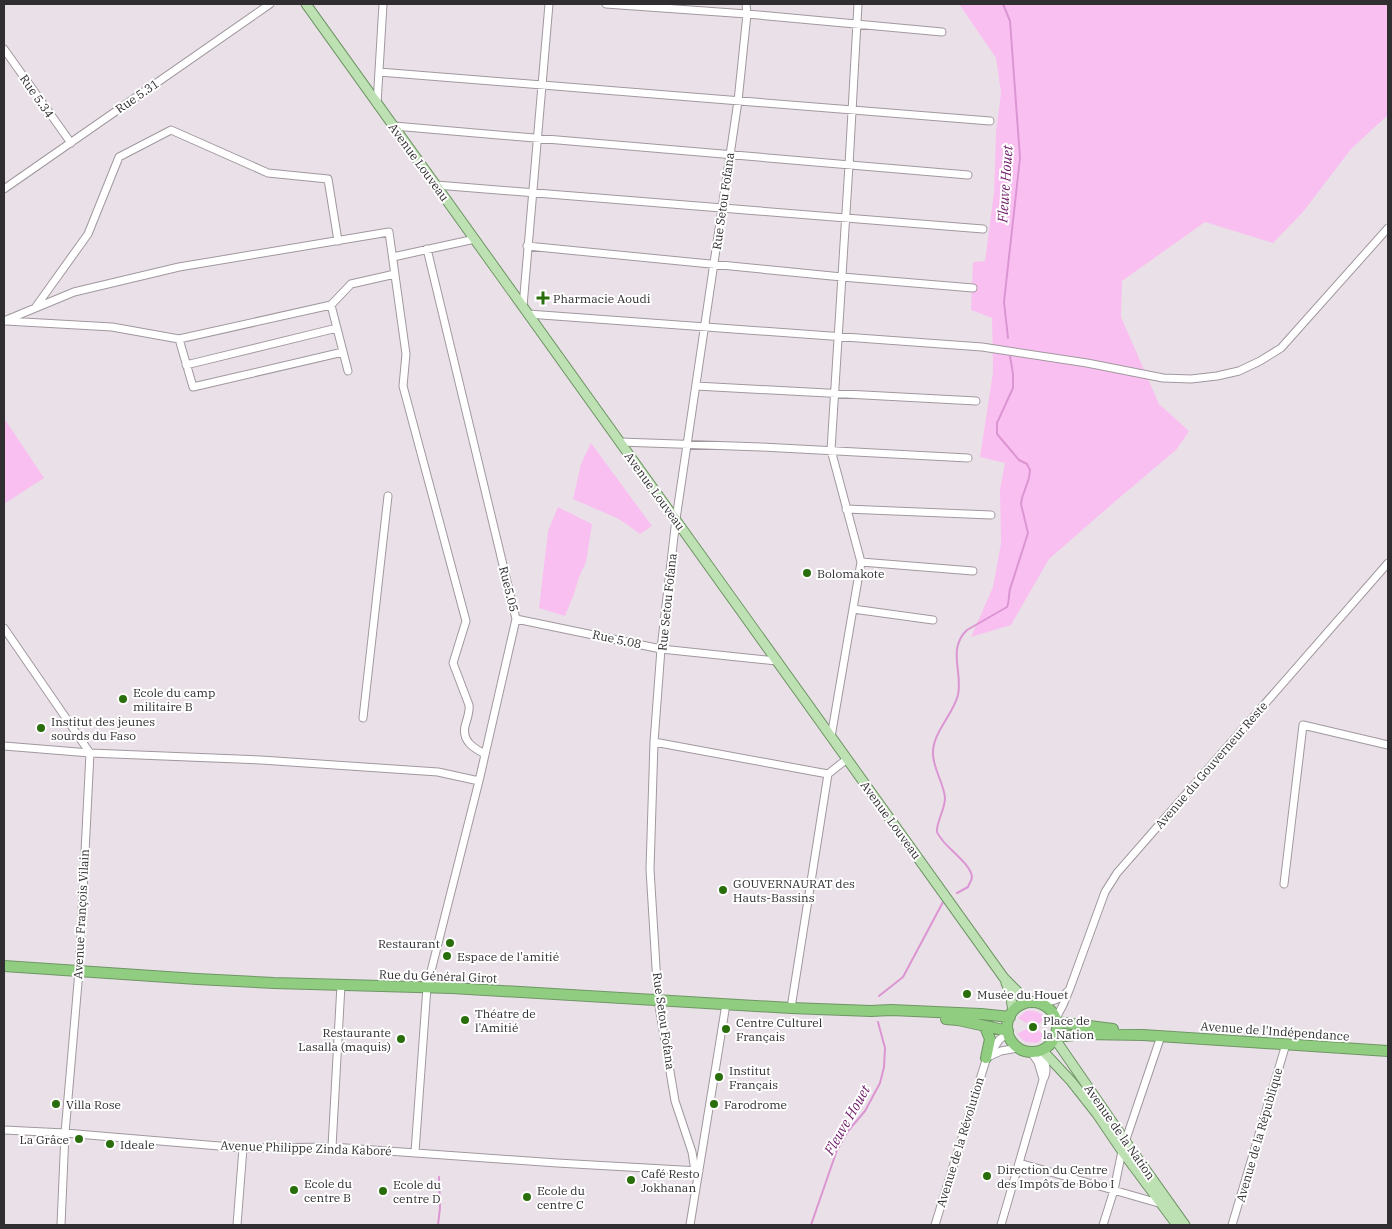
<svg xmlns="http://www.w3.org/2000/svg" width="1392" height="1229" font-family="'IBM Plex Serif',serif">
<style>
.green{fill:#fabff1}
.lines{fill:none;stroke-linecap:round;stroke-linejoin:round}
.stream{stroke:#dc95d3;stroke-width:2}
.minor-casing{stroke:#a1989f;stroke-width:9}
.major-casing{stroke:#6f9565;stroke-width:11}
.highway-casing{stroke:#6f9565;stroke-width:12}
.minor{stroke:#fff;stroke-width:7}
.major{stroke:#bde1b3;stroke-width:9}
.highway{stroke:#91cd81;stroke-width:10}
.poi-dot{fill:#296e0b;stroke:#fff;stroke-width:2}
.labels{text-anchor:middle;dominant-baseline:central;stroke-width:4;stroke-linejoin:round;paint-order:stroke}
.street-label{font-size:12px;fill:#312e31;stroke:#fff}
.poi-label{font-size:12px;fill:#312e31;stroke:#fff;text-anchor:start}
.water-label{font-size:14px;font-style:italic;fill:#6c1866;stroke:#fff}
</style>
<rect width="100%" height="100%" fill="#eae1e8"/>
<!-- green -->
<path class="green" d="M 959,4 L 1388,5 L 1388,115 L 1351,149 L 1303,212 L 1273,243 L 1205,222 L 1122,281 L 1121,317 L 1159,404 L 1189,431 L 1177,449 L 1111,505 L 1049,559 L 1011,625 L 971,637 L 993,587 L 1001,543 L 1000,489 L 1005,463 L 980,457 L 993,372 L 992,318 L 971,310 L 973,262 L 985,261 L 994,192 L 996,132 L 1001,93 L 996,58 Z
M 4,418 L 44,478 L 4,504 Z
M 591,443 L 652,526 L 640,534 L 619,519 L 573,499 L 581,464 Z
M 558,507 L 592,524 L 586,562 L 579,577 L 574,594 L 565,616 L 539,608 L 548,531 Z
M 1026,1011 C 1034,1010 1041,1012 1046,1019 L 1038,1024 L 1035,1021 L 1031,1020 L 1026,1023 L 1018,1018 Z
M 1026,1029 C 1030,1034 1034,1035 1038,1030 L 1045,1037 L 1037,1043 L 1025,1042 L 1017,1034 Z"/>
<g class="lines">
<!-- stream -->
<path class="stream" d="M 1003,4 L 1010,21 L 1020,158 L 1004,302 L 1008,338
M 957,893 L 968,887 C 969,884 972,880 972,877 C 971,865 950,850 943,841 C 941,838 938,835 937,832 C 936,822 945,810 945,798 C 944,783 933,769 933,754 C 932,733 953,715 958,695 C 963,672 947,649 967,630 L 1007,607 C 1010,600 1008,593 1011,586 L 1028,533 L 1021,504 L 1022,498 L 1029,478 L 1030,470 L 1027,464 L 1019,460 L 997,434 L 997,423 L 1013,388 L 1013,374 L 1010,356
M 879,996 L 903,977 L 943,902
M 438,1225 L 440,1208 L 439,1177
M 811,1225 L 837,1150 L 848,1131 L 865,1111 L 880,1083 L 884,1067 L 885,1048 L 878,1022"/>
<defs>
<path id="minor" d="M 606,4 L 747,14 L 942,32
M 4,49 L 71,143
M 379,72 L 990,121
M 377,104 L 383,4
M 394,126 L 968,175
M 436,185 L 983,229
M 4,189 L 270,4
M 527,246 L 842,277 L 973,288
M 393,257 L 475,239
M 331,305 L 348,371
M 523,306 L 549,4
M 35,308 L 88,234 L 119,157 L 171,130 L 268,173 L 328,179 L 338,241
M 528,314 L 982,347 L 1087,363 L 1163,378 L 1191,379 L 1217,376 L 1239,371 L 1260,361 L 1281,348 L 1388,228
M 4,321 L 74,292 L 179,267 L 389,232 L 406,354 L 403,386 L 466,621 L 453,663 L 469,705 C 470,712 467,719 465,726 C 462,741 473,748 485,754
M 6,321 L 112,327 L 179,339 L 331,305 L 351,284 L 395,274
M 179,339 L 193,387 L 343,352
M 186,365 L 337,328
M 696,386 L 976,401
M 620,442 L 761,447 L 968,458
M 846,509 L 991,515
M 861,562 L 973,571
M 853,609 L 933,620
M 516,619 L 661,649 L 777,661
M 4,628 L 90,753 L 79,971 L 65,1133 L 61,1225
M 363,718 L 388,496
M 831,737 L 861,562 L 831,450 L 849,165 L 858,4
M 654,742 L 828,774
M 4,746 L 90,753 L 261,760 L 438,772 L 479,781
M 1284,884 L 1303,725 L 1388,745
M 1038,1003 C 1049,1002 1059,1001 1067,992
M 791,1008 L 828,774 L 847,759
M 1056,1018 L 1063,1005 L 1070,988 L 1105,892 L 1117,873 L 1388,563
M 1031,1052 L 1038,1062 L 1043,1079
M 990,1056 L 1001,1051 L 1018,1048
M 4,1130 L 65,1133 L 243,1148 L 332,1147 L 557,1163 L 699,1171
M 332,1147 L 341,985
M 415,1152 L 427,987 L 479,781 L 516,619 L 427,249
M 1019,1163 L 1162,1204
M 695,1171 L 692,1152 L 675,1101 L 658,1000 L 650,869 L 654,742 L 661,649 L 676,519 L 738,101 L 747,14 L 746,4
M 237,1225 L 243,1148
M 690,1225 L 726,1004
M 935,1225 L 986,1060 L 999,1040 L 1008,1033
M 1001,1225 L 1043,1080 C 1049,1070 1045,1061 1040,1051
M 1103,1225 L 1114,1190 L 1122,1151 L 1161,1036
M 1232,1225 L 1286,1044"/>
<path id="major" d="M 306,4 L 1004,978 L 1028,1002
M 1006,983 L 1010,992 L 1013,1011
M 1055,1039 L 1126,1142 L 1185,1225
M 1042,1050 L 1071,1081 L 1097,1114 L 1122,1151 L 1177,1225"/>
<path id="highway" d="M 4,966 L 197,979 L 274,983 L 452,988 L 791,1008 L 871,1011 L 891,1010 L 981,1014 L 1010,1017
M1007 1027a25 25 0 1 1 50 0a25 25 0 1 1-50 0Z
M 946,1019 L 958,1020 L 1008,1031
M 1057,1022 L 1113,1029
M 985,1027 L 990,1039 L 986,1058
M 1056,1037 L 1083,1034 L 1143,1035 L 1388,1051"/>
</defs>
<!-- minor casing -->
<use href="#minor" class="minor-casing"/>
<!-- major casing -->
<use href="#major" class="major-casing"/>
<!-- highway casing -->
<use href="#highway" class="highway-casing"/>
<!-- minor -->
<use href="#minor" class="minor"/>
<!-- major -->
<use href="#major" class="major"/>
<!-- highway -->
<use href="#highway" class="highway"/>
</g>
<!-- markers -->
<g class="poi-dot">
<path d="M540.5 290.5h5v5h5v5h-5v5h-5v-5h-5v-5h5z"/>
<circle cx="807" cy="573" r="5"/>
<circle cx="123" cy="699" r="5"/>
<circle cx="41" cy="728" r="5"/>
<circle cx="723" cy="890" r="5"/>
<circle cx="450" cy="943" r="5"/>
<circle cx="447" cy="956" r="5"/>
<circle cx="967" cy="994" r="5"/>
<circle cx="465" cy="1020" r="5"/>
<circle cx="1033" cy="1027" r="5"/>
<circle cx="726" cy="1029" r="5"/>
<circle cx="401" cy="1039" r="5"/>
<circle cx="719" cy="1077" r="5"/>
<circle cx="56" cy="1104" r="5"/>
<circle cx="714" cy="1104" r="5"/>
<circle cx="79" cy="1139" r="5"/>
<circle cx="110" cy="1144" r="5"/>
<circle cx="987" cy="1176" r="5"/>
<circle cx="631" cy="1180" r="5"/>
<circle cx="294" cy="1190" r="5"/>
<circle cx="383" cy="1191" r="5"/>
<circle cx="527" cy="1197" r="5"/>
</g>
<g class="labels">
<!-- street labels -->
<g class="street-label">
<text transform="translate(37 96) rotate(55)">Rue 5.34</text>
<text transform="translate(137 96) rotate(-35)">Rue 5.31</text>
<text transform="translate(419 162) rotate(54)">Avenue Louveau</text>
<text transform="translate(723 201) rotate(-82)">Rue Setou Fofana</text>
<text transform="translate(655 491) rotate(54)">Avenue Louveau</text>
<text transform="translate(509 589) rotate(76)">Rue5.05</text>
<text transform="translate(667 602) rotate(-84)">Rue Setou Fofana</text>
<text transform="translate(617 639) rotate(12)">Rue 5.08</text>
<text transform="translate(1211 765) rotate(-49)">Avenue du Gouverneur Reste</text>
<text transform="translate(891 820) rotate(54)">Avenue Louveau</text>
<text transform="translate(81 914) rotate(-87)">Avenue François Vilain</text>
<text transform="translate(438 976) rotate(2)">Rue du Général Girot</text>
<text transform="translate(664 1021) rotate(82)">Rue Setou Fofana</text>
<text transform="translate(1275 1031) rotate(4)">Avenue de l'Indépendance</text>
<text transform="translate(1120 1132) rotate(55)">Avenue de la Nation</text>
<text transform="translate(1259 1135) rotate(-74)">Avenue de la République</text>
<text transform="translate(960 1142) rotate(-73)">Avenue de la Révolution</text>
<text transform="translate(306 1148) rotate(2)">Avenue Philippe Zinda Kaboré</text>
</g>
<!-- poi labels -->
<g class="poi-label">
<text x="553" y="298">Pharmacie Aoudi</text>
<text x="817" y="573">Bolomakote</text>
<text x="133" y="692">Ecole du camp<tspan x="133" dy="14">militaire B</tspan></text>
<text x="51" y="721">Institut des jeunes<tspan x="51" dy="14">sourds du Faso</tspan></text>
<text x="733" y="883">GOUVERNAURAT des<tspan x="733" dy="14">Hauts-Bassins</tspan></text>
<text x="440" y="943" text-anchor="end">Restaurant</text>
<text x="457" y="956">Espace de l'amitié</text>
<text x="977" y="994">Musée du Houet</text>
<text x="475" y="1013">Théatre de<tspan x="475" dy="14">l'Amitié</tspan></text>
<text x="1043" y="1020">Place de<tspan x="1043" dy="14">la Nation</tspan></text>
<text x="736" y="1022">Centre Culturel<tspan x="736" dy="14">Français</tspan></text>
<text x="391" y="1032" text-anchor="end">Restaurante<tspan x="391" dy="14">Lasalla (maquis)</tspan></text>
<text x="729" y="1070">Institut<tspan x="729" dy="14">Français</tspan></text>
<text x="66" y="1104">Villa Rose</text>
<text x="724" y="1104">Farodrome</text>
<text x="69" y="1139" text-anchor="end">La Grâce</text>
<text x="120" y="1144">Ideale</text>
<text x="997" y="1169">Direction du Centre<tspan x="997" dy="14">des Impôts de Bobo I</tspan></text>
<text x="641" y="1173">Café Resto<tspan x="641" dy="14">Jokhanan</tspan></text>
<text x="304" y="1183">Ecole du<tspan x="304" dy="14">centre B</tspan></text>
<text x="393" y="1184">Ecole du<tspan x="393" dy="14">centre D</tspan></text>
<text x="537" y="1190">Ecole du<tspan x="537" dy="14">centre C</tspan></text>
</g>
<!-- water labels -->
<g class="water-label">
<text transform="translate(1005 184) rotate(-86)">Fleuve Houet</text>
<text transform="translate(847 1120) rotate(-60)">Fleuve Houet</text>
</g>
</g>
<!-- border -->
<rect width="1392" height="1229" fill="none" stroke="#312e31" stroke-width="10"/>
</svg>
